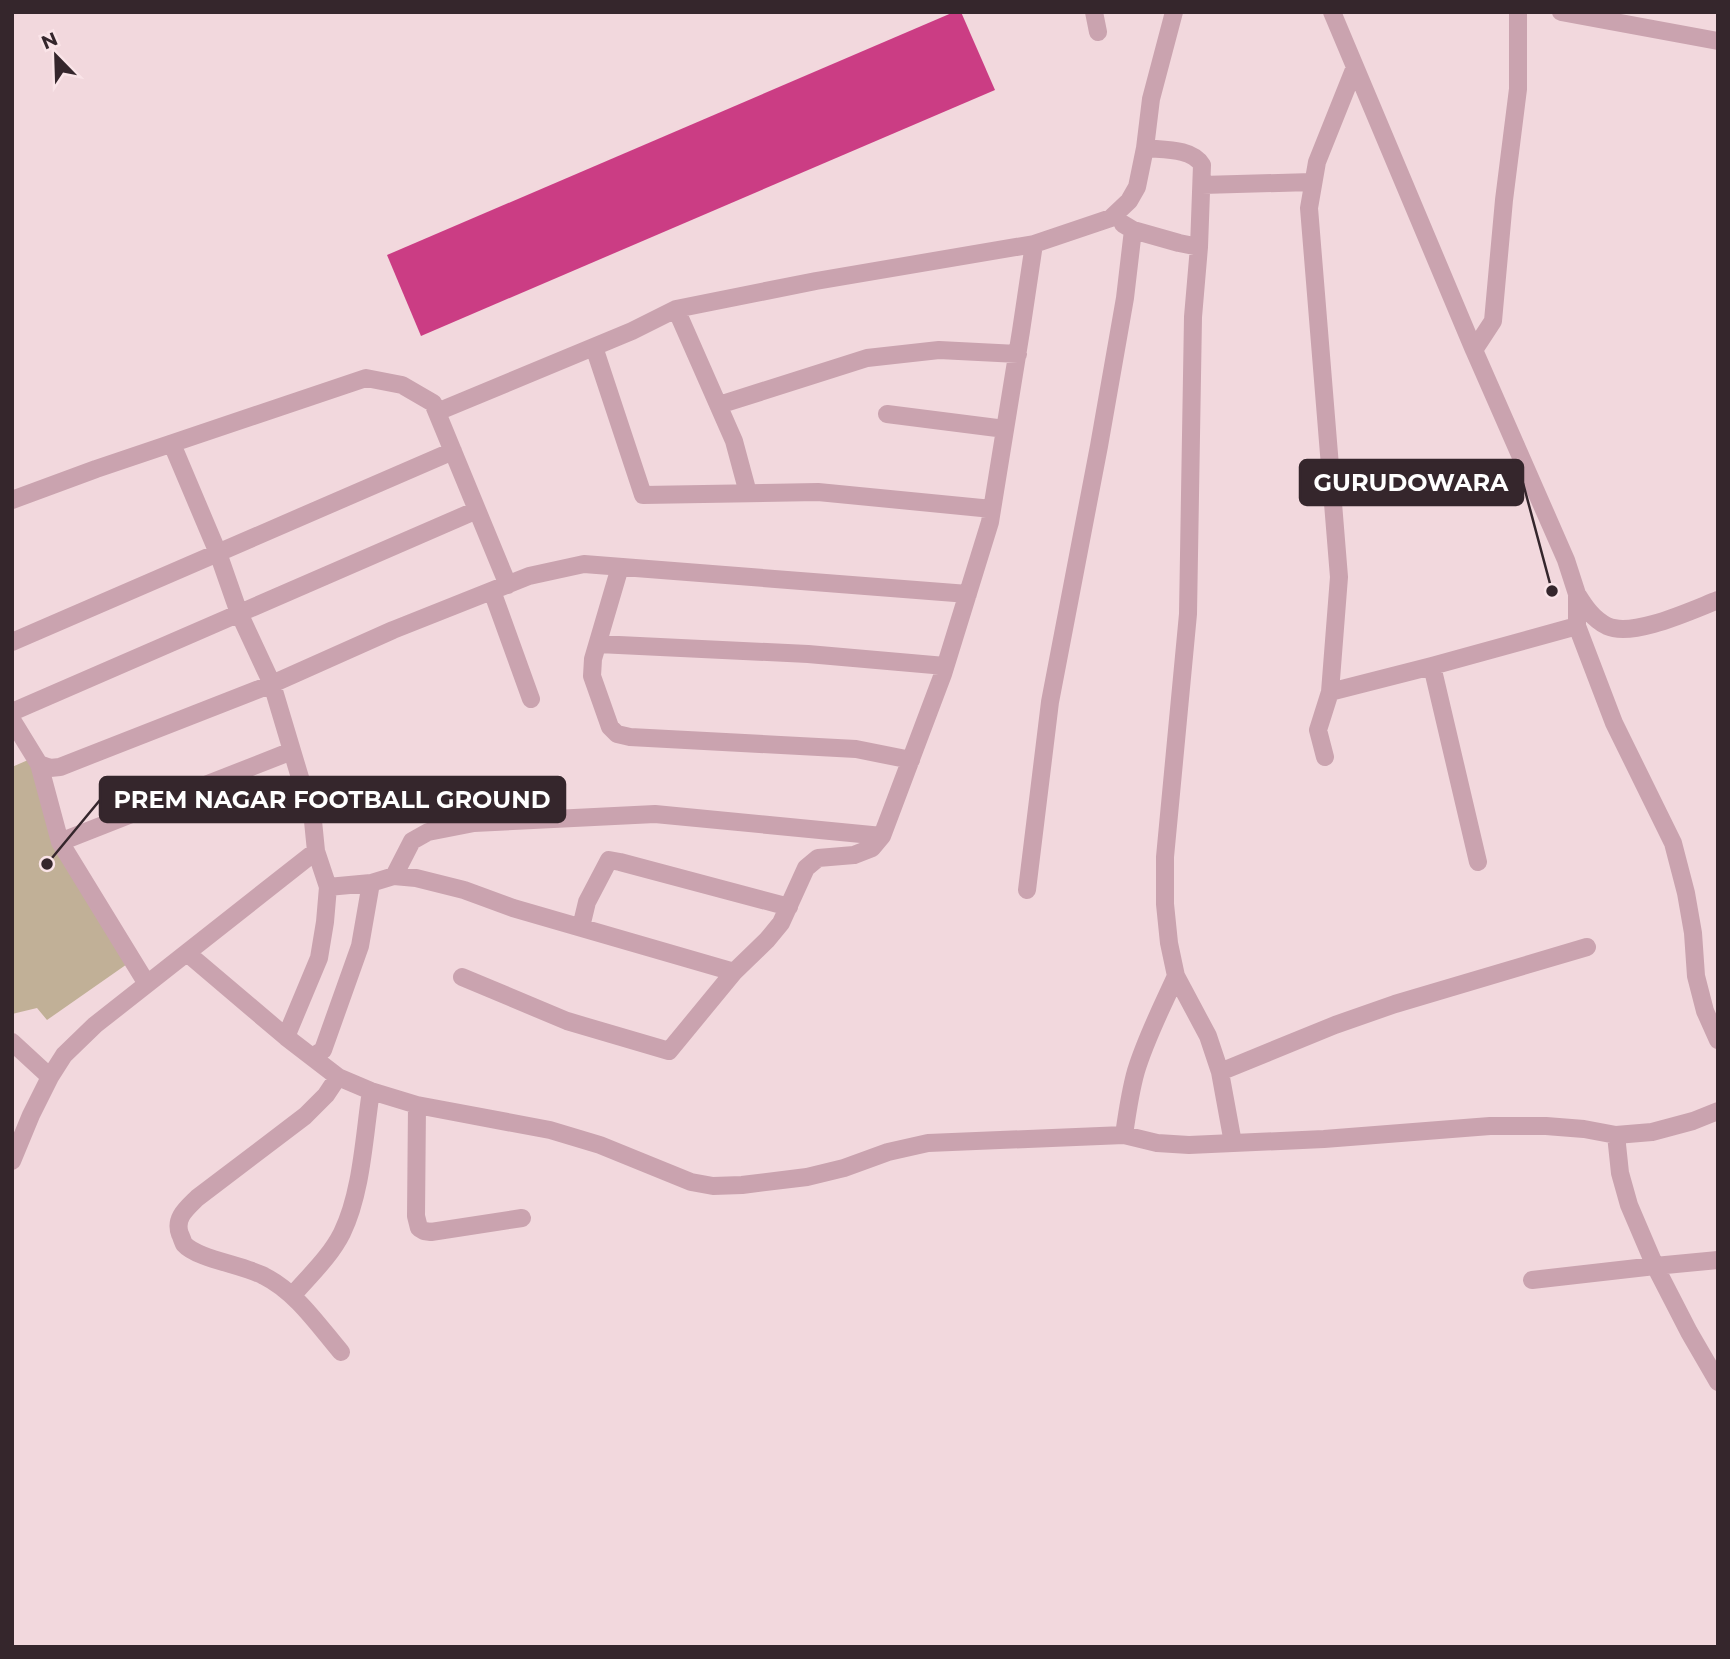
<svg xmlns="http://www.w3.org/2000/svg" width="1730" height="1659" font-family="Montserrat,sans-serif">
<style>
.green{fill:#c1b097}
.building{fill:#cb3d84}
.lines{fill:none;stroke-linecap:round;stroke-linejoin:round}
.minor{stroke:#caa3af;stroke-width:18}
.leader{fill:none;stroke:#35262c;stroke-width:2.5}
.callout-dot{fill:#35262c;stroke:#fae4e8;stroke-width:2.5}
.callout{fill:#35262c;stroke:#35262c;stroke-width:2.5}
.callout-label{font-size:24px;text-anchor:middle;font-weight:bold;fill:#fff}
</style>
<rect width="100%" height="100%" fill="#f2d8dd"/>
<!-- green -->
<path class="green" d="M 28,760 L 130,962 L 47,1020 L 37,1008 L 12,1014 L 12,767 Z"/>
<!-- building -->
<path class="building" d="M 954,12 L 961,12 L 995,90 L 421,336 L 387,255 Z"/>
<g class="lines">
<!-- minor -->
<path class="minor" d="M 1094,12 L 1098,32
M 1332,12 L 1474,350
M 1518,12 L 1518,89 L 1504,200 L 1493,321 L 1474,350 L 1566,560 L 1577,594 L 1577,626 L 1614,723 L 1673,843 L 1686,893 L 1693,933 L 1696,976 L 1705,1011 L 1718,1040
M 1561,12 L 1718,41
M 1145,148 C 1163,150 1192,148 1202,165 L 1199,247
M 1202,185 L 1312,182
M 1133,230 L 1179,243 L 1199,247 L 1193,317 L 1188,614 L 1165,857 L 1165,904 L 1169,943 L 1176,976 L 1208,1036 L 1220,1072 L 1233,1143
M 676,309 L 734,441 L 748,493
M 594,347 L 643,495 L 818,492 L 992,509
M 719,405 L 867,358 L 939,350 L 1018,354
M 437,412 L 632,331 L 676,309 L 816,281 L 1034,244 L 1111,218 L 1129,201 L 1137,187 L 1145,148 L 1151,99 L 1174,12
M 887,414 L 1005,429
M 172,444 L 218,553 L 239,613 L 272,684 L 313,821 L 316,851 L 328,887 L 325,922 L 319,958 L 286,1037
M 12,500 L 96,469 L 366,378 L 402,385 L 433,403 L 508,585
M 620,567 L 593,659 L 592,676 L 610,727 L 617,734 L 630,737 L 856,749 L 911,760
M 492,591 L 531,699
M 1577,594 C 1585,607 1593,619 1607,626 C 1633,638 1692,610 1718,600
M 12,642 L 453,451
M 598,644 L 808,654 L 945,666
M 1432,666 L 1478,862
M 1330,692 L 1432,666 L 1577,626
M 12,712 L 477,510
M 12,720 L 39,764 L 50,768 L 60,767 L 272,684 L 393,630 L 529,576 L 584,564 L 968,594
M 1325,757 L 1318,730 L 1330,692 L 1339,577 L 1309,208 L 1317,162 L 1355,67
M 39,764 L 60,842 L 147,984
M 60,842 L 292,751
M 394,876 L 416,878 L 464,890 L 513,908 L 734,972
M 328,887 L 371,883 L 394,876 L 412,841 L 428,832 L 474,823 L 655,814 L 882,836
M 1027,890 L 1050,702 L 1099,446 L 1125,298 L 1133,230 L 1123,224
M 581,927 L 587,902 L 609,860 L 620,862 L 789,907
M 187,953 L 286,1037 L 338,1077 L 371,1091 L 417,1105 L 550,1130 L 600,1145 L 691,1182 L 713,1186 L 742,1185 L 807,1177 L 844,1168 L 888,1152 L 928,1143 L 1124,1135 L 1157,1143 L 1189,1145 L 1324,1139 L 1490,1126 L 1546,1126 L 1584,1129 L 1616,1135 L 1652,1132 L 1693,1121 L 1718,1111
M 462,977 L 567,1021 L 669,1051 L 734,972 L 767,940 L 781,923 L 806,868 L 818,858 L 854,855 L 872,848 L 882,836 L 943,674 L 990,522 L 1021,331 L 1034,244
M 12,1042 L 50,1077
M 312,1057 L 323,1050 L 360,946 L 371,883
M 1220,1072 L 1335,1025 L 1395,1004 L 1587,947
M 338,1077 L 326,1095 L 305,1116 L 197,1198 C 187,1208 174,1218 180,1234 C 181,1236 183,1242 184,1244 C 197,1259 244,1265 264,1276 C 296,1292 318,1325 341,1352
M 417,1105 L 416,1216 L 419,1228 L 424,1231 L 431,1232 L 522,1218
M 1124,1135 C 1127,1114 1130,1092 1136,1071 C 1146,1038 1162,1007 1176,976
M 1616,1135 L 1620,1173 L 1629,1205 L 1655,1266 L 1689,1332 L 1718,1382
M 12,1161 L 31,1115 L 50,1077 L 64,1055 L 95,1025 L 316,851
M 1532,1280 L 1655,1266 L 1718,1260
M 292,1296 C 309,1276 330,1257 342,1233 C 362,1192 364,1136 371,1091"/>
</g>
<!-- callouts -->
<path class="leader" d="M1552 591L1523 483M47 864L100 800"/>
<g class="callout-dot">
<circle cx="1552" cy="591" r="7"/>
<circle cx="47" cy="864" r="7"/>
</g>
<g class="callout">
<rect x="1300" y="460" width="223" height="45" rx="7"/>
<rect x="100" y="777" width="465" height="45" rx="7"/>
</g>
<g class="callout-label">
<text x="1411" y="491">GURUDOWARA</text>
<text x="332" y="808">PREM NAGAR FOOTBALL GROUND</text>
</g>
<!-- border -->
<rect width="1730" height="1659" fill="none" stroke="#35262c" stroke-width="28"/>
<!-- north arrow -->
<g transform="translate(56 56) rotate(337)" stroke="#fae4e8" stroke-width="5" paint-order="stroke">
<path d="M0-5L12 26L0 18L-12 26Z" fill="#35262c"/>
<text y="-10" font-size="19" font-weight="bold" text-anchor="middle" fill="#35262c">N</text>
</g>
</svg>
